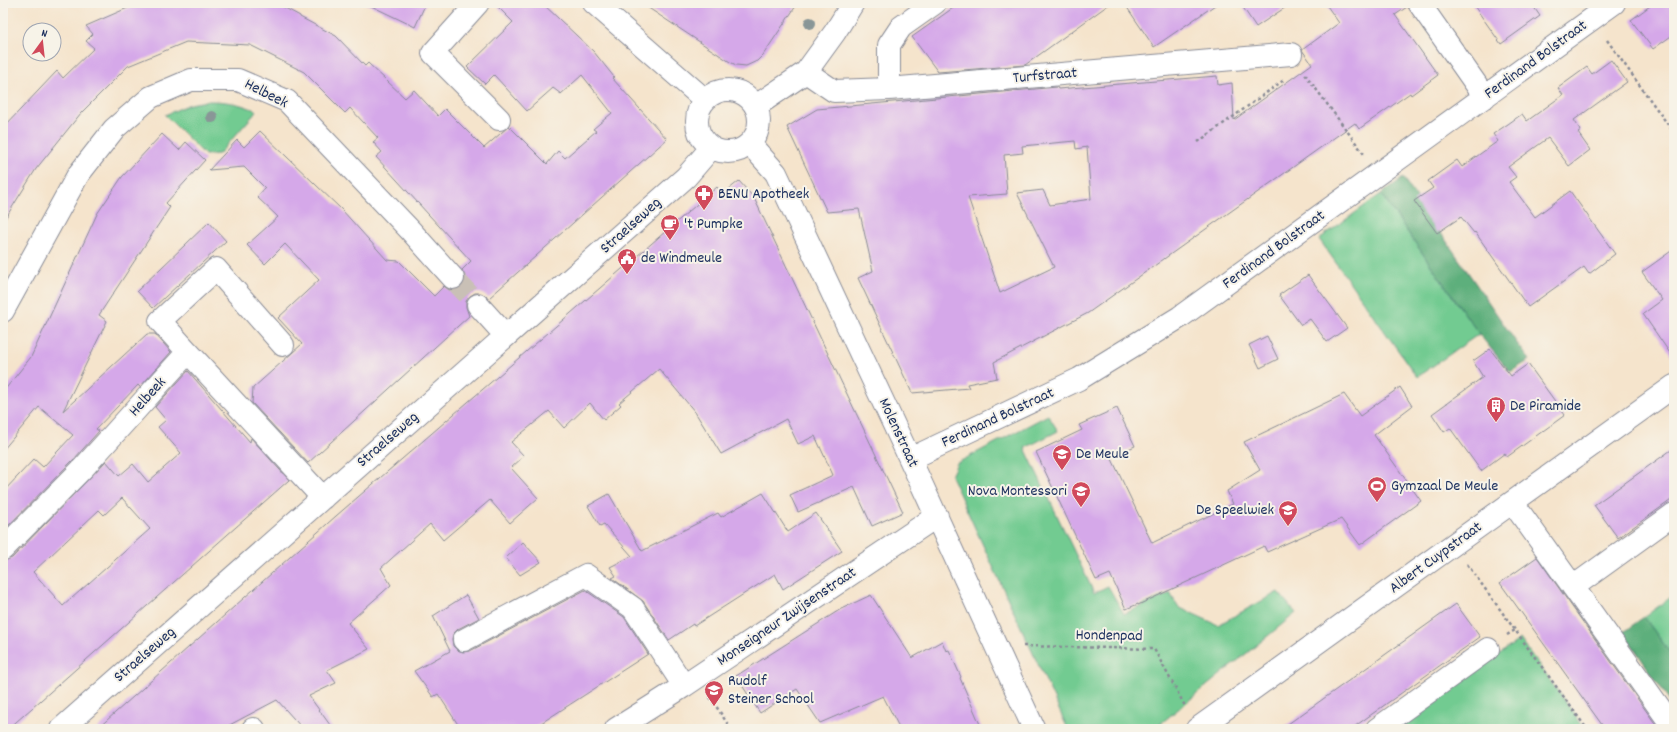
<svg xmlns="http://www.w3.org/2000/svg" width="1677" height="732" font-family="Dekko,sans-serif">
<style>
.green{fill:#72cb91;stroke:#467d78}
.forest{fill:#5daf7b;stroke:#3c6f6c}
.building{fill:#d5a8e9;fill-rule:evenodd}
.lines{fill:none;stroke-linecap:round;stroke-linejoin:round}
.minor-tunnel{stroke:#c9c0b6;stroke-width:22;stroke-dasharray:22 11;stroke-linecap:butt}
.minor-casing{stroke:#888a95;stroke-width:24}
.path{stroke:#888a95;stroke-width:2.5;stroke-dasharray:3 3;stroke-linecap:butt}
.minor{stroke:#fff;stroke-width:22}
.tree{fill:#899697}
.labels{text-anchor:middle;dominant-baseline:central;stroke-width:4;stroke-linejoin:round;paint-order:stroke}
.street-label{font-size:16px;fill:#1b2f5e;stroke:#f7f3e8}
.poi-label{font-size:16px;fill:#1b2f5e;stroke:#f7f3e8;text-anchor:start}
</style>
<rect width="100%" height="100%" fill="#f7f3e8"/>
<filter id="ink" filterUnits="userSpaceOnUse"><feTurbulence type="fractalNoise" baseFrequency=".025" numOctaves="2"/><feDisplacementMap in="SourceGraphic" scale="8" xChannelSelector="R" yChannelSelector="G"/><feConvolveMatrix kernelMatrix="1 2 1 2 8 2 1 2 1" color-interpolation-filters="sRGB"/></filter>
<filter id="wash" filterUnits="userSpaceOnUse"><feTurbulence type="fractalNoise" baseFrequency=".012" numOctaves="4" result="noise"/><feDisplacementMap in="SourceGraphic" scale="16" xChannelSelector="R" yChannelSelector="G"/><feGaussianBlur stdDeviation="0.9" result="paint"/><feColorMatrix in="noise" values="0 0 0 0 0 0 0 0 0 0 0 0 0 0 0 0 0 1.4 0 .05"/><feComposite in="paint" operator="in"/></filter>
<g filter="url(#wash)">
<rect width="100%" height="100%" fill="#f5e4cc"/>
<!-- green -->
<path class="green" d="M 207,101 C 225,101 240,103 257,111 L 219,154 L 205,155 L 165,115 L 190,104 Z
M 1381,194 L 1479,334 L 1417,377 L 1319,239 Z
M 1048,415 L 1058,431 L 1025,448 L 1094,593 L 1108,586 L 1124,614 L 1170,593 L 1178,607 L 1218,625 L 1278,592 L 1296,613 L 1154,729 L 1068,729 L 951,476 L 957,463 Z
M 1674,595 L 1674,658 L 1644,617 Z
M 1520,639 L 1585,729 L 1398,729 Z"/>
<!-- forest -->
<path class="forest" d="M 1403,178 L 1516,342 L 1530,360 L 1510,372 L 1479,334 L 1381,194 Z
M 1644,617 L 1674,658 L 1674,707 L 1623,632 Z"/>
<g id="blocks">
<!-- building -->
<path class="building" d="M 139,3 L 276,3 L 300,16 L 300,17 L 336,36 L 365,66 L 368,63 L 405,98 L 414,90 L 438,116 L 445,109 L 484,148 L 509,126 L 547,164 L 558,151 L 565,158 L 596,131 L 593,129 L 612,113 L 582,75 L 561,94 L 553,88 L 527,111 L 494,75 L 485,84 L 467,67 L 513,22 L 494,3 L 542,3 L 594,52 L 614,77 L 612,78 L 667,139 L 489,298 L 481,293 L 475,293 L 470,296 L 466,301 L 466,307 L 469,316 L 308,463 L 252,403 L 253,388 L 302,344 L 278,318 L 319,280 L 285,244 L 265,264 L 247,245 L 278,217 L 257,197 L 265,188 L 244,167 L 209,170 L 237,140 L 244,147 L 260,131 L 342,210 L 387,260 L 399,261 L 434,296 L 444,286 L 449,290 L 455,290 L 462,287 L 465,282 L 465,276 L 462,270 L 471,261 L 376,157 L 382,152 L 373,142 L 378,138 L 350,108 L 345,113 L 304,72 L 250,45 L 186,42 L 128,66 L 81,113 L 36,169 L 3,222 L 3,128 L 57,71 L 63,78 L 94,48 L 86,41 L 93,34 L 86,26 Z
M 365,3 L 426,3 L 415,27 Z
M 641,3 L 798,3 L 763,55 L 757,61 L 746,66 L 736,65 L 730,62 Z
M 960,3 L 1111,3 L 1025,65 L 938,72 L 912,37 Z
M 1124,3 L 1218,3 L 1154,47 Z
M 1240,3 L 1292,3 L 1256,27 Z
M 1325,3 L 1407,3 L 1407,7 L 1395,15 L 1438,75 L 1411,95 L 1410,93 L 1359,129 L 1355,123 L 1088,313 L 994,362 L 997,378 L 967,384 L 969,388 L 912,393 L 858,278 L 873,271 L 859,209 L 827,212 L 787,127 L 817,109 L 1057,87 L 1058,89 L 1217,76 L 1218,85 L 1232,83 L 1234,120 L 1312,64 L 1302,50 L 1339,23 ZM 1075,141 L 1076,149 L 1087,147 L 1091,199 L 1050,205 L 1043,190 L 1017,193 L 1054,267 L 1000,293 L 968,197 L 1007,194 L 1004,155 L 1023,153 L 1022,146 Z
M 1472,3 L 1531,3 L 1540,16 L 1501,44 Z
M 1654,3 L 1674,3 L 1674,34 L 1653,49 L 1631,20 Z
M 1611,60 L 1627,82 L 1574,120 L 1581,131 L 1578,133 L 1590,150 L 1569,166 L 1548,138 L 1508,167 L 1516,177 L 1509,182 L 1535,217 L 1570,191 L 1615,254 L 1589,274 L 1584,267 L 1528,307 L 1475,232 L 1474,233 L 1461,217 L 1437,233 L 1414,201 L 1433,188 L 1428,181 L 1457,160 L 1462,167 L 1498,141 L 1493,134 L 1508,124 L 1522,114 L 1527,121 L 1563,95 L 1558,88 L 1587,67 L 1592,74 Z
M 162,134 L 179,150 L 186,142 L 205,160 L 166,203 L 170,207 L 99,315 L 107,321 L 63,411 L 147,334 L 155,334 L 171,352 L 140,387 L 138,385 L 96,429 L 99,431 L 75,458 L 3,531 L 3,492 L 34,459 L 43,467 L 73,435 L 39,407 L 3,450 L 3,392 L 31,357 L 97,214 L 122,177 Z
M 739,181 L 754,198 L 903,512 L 872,526 L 854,487 L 798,512 L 790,495 L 833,475 L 815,436 L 798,444 L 786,419 L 721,454 L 695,412 L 659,369 L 619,403 L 621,405 L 604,420 L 590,403 L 564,428 L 549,411 L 511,442 L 524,456 L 511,468 L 538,498 L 510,523 L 490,500 L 443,540 L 430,524 L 381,568 L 391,585 L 348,623 L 369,649 L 327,670 L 336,683 L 309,696 L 333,729 L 303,729 L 277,700 L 222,729 L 97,729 L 336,516 L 717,187 L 723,194 Z
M 209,222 L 226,241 L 153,308 L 137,291 Z
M 1674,249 L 1674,359 L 1643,314 L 1662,300 L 1642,272 Z
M 1308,275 L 1347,328 L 1327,342 L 1310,319 L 1301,325 L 1279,295 Z
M 1267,336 L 1278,359 L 1260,368 L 1249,345 Z
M 1490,349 L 1511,376 L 1528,364 L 1565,415 L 1507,457 L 1505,453 L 1481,471 L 1450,428 L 1444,432 L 1432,414 L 1483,377 L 1473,361 Z
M 188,371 L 250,442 L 251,438 L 289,480 L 32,708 L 8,729 L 3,729 L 3,561 L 12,558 L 106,461 L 119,476 L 133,464 L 148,482 L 181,453 L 158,427 L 166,420 L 155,407 ZM 122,498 L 150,529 L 63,606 L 33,572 L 99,510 L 104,515 Z
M 1400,387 L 1412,406 L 1374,435 L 1421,501 L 1360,545 L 1341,519 L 1267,552 L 1264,546 L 1138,605 L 1138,604 L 1126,609 L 1110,574 L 1096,580 L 1036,452 L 1082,430 L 1079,425 L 1117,408 L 1135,446 L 1111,457 L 1152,543 L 1233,504 L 1227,491 L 1260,470 L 1244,442 L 1344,394 L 1360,416 Z
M 1674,448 L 1674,498 L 1618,538 L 1594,505 Z
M 763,493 L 788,532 L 816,513 L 842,551 L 783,589 L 775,574 L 694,626 L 693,624 L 669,640 L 643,601 L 612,578 L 616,576 L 610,567 L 632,556 L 604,524 L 600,526 L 588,506 L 609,494 L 642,551 L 718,513 L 721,517 Z
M 523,542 L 541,562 L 520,575 L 506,558 Z
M 1537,557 L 1563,594 L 1659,729 L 1605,729 L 1500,583 Z
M 585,590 L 624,617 L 648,654 L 532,729 L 461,729 L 438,694 L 433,697 L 414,671 L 450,651 L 433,616 L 466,595 L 479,618 L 458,629 L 453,634 L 452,639 L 453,646 L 457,650 L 463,652 L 470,651 Z
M 871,595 L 912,658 L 942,641 L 946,651 L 949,650 L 961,677 L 960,678 L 982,729 L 900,729 L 883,696 L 820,723 L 797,689 L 760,713 L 736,676 L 841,609 Z
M 1456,604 L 1480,637 L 1351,729 L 1281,729 Z"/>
</g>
</g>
<g filter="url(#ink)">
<use href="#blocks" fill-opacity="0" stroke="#888a95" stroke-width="1"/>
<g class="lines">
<!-- minor-tunnel -->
<path class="minor-tunnel" d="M 453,278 L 478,305"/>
<defs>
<path id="minor" d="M 478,3 L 433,53 L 499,119
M 594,3 L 705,100
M 1419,3 L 1485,97
M 806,72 L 834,91 L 889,89 L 1291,54
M 889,89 L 889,45 L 901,27 L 935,3
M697 121a31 31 0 1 1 62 0a31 31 0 1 1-62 0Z
M 756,106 L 806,72 L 835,32 L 853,3
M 750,144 L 776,173 L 910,459 L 1034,729
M 478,305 L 506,336
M 3,311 L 78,175 L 114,129 L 151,97 L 191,80 L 238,80 L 287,101 L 410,230 L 453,278
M 188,352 L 160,321 L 216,269 L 283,345
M 910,459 L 1079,379 L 1180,317 L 1614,3
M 1513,503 L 1674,728
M 3,549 L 84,467 L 188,352 L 323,498
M 1573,587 L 1674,514
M 464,640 L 586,575 L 633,608 L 684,686
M 61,729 L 686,177 L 711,148
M 253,729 L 254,729
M 616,729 L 684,686 L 937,516
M 1197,729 L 1674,386
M 1377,729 L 1488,649"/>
</defs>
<!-- minor casing -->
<use href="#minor" class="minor-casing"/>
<!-- path -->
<path class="path" d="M 1607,40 L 1674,133
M 1305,74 L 1364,154
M 1198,142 L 1284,80
M 1467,564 L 1587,729
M 1507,635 L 1515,630
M 1023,646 L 1154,649 L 1185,706
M 710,697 L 731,729"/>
<!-- minor -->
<use href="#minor" class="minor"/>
</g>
<!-- trees -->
<g class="tree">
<circle cx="810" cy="23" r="6"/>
<circle cx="212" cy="117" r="6"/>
</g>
</g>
<!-- icons -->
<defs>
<symbol id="pharmacy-pin" viewBox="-11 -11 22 30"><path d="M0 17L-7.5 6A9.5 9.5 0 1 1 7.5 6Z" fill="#d1495b" stroke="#f7f3e8"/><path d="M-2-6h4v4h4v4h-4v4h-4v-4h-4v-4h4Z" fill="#fff"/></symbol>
<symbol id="cafe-pin" viewBox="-11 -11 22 30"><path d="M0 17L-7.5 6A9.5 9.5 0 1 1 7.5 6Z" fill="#d1495b" stroke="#f7f3e8"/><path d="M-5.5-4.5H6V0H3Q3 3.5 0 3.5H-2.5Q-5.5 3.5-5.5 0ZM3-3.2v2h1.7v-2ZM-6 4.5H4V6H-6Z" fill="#fff"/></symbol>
<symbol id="civic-pin" viewBox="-11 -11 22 30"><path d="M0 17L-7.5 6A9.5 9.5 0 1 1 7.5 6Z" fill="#d1495b" stroke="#f7f3e8"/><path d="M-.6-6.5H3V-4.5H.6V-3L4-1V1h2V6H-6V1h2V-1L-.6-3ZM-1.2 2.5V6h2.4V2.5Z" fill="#fff"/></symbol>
<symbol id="building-pin" viewBox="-11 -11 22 30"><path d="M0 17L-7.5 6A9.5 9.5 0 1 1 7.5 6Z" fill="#d1495b" stroke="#f7f3e8"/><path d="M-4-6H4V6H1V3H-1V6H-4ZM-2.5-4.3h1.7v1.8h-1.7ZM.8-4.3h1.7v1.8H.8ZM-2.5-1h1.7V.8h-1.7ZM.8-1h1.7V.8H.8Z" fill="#fff"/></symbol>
<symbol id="school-pin" viewBox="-11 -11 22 30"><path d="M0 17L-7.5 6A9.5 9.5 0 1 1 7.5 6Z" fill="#d1495b" stroke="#f7f3e8"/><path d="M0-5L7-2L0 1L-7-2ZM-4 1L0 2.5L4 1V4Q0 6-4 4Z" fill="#fff"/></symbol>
<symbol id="stadium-pin" viewBox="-11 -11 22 30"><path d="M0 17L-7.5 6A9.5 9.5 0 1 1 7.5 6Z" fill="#d1495b" stroke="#f7f3e8"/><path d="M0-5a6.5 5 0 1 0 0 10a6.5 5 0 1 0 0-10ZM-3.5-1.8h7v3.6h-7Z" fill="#fff"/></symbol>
</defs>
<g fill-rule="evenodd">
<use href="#pharmacy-pin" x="693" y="183" width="22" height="30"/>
<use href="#cafe-pin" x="659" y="213" width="22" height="30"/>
<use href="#civic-pin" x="616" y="247" width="22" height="30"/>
<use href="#building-pin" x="1485" y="395" width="22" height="30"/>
<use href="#school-pin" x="1051" y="443" width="22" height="30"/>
<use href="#stadium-pin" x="1366" y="475" width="22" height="30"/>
<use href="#school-pin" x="1070" y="480" width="22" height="30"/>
<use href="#school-pin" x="1277" y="499" width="22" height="30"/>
<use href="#school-pin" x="703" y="679" width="22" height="30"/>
</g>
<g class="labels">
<!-- street labels -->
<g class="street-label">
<text transform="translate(1536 60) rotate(-36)">Ferdinand Bolstraat</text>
<text transform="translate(1045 76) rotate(-5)">Turfstraat</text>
<text transform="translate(266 94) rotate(27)">Helbeek</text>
<text transform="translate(631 226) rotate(-42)">Straelseweg</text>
<text transform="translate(1274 250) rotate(-36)">Ferdinand Bolstraat</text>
<text transform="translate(148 397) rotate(-48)">Helbeek</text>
<text transform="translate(998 418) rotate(-25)">Ferdinand Bolstraat</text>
<text transform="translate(898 433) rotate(65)">Molenstraat</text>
<text transform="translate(388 440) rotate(-41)">Straelseweg</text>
<text transform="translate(1436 558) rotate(-36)">Albert Cuypstraat</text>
<text transform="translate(787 617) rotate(-34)">Monseigneur Zwijsenstraat</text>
<text transform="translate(1109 636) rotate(1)">Hondenpad</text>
<text transform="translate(145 655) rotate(-41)">Straelseweg</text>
</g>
<!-- poi labels -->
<g class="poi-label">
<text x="718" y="194">BENU Apotheek</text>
<text x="684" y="224">'t Pumpke</text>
<text x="641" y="258">de Windmeule</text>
<text x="1510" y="406">De Piramide</text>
<text x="1076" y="454">De Meule</text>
<text x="1391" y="486">Gymzaal De Meule</text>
<text x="1067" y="491" text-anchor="end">Nova Montessori</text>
<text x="1274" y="510" text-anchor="end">De Speelwiek</text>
<text x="728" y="681">Rudolf<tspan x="728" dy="18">Steiner School</tspan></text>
</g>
</g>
<!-- margin -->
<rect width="1677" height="732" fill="none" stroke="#f7f3e8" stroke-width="16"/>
<!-- north arrow -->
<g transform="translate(42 42) rotate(15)"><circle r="19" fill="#f7f3e8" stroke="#9fa5b1"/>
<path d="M0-3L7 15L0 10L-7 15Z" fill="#d1495b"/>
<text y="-6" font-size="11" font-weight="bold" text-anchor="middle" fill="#1b2f5e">N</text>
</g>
</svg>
